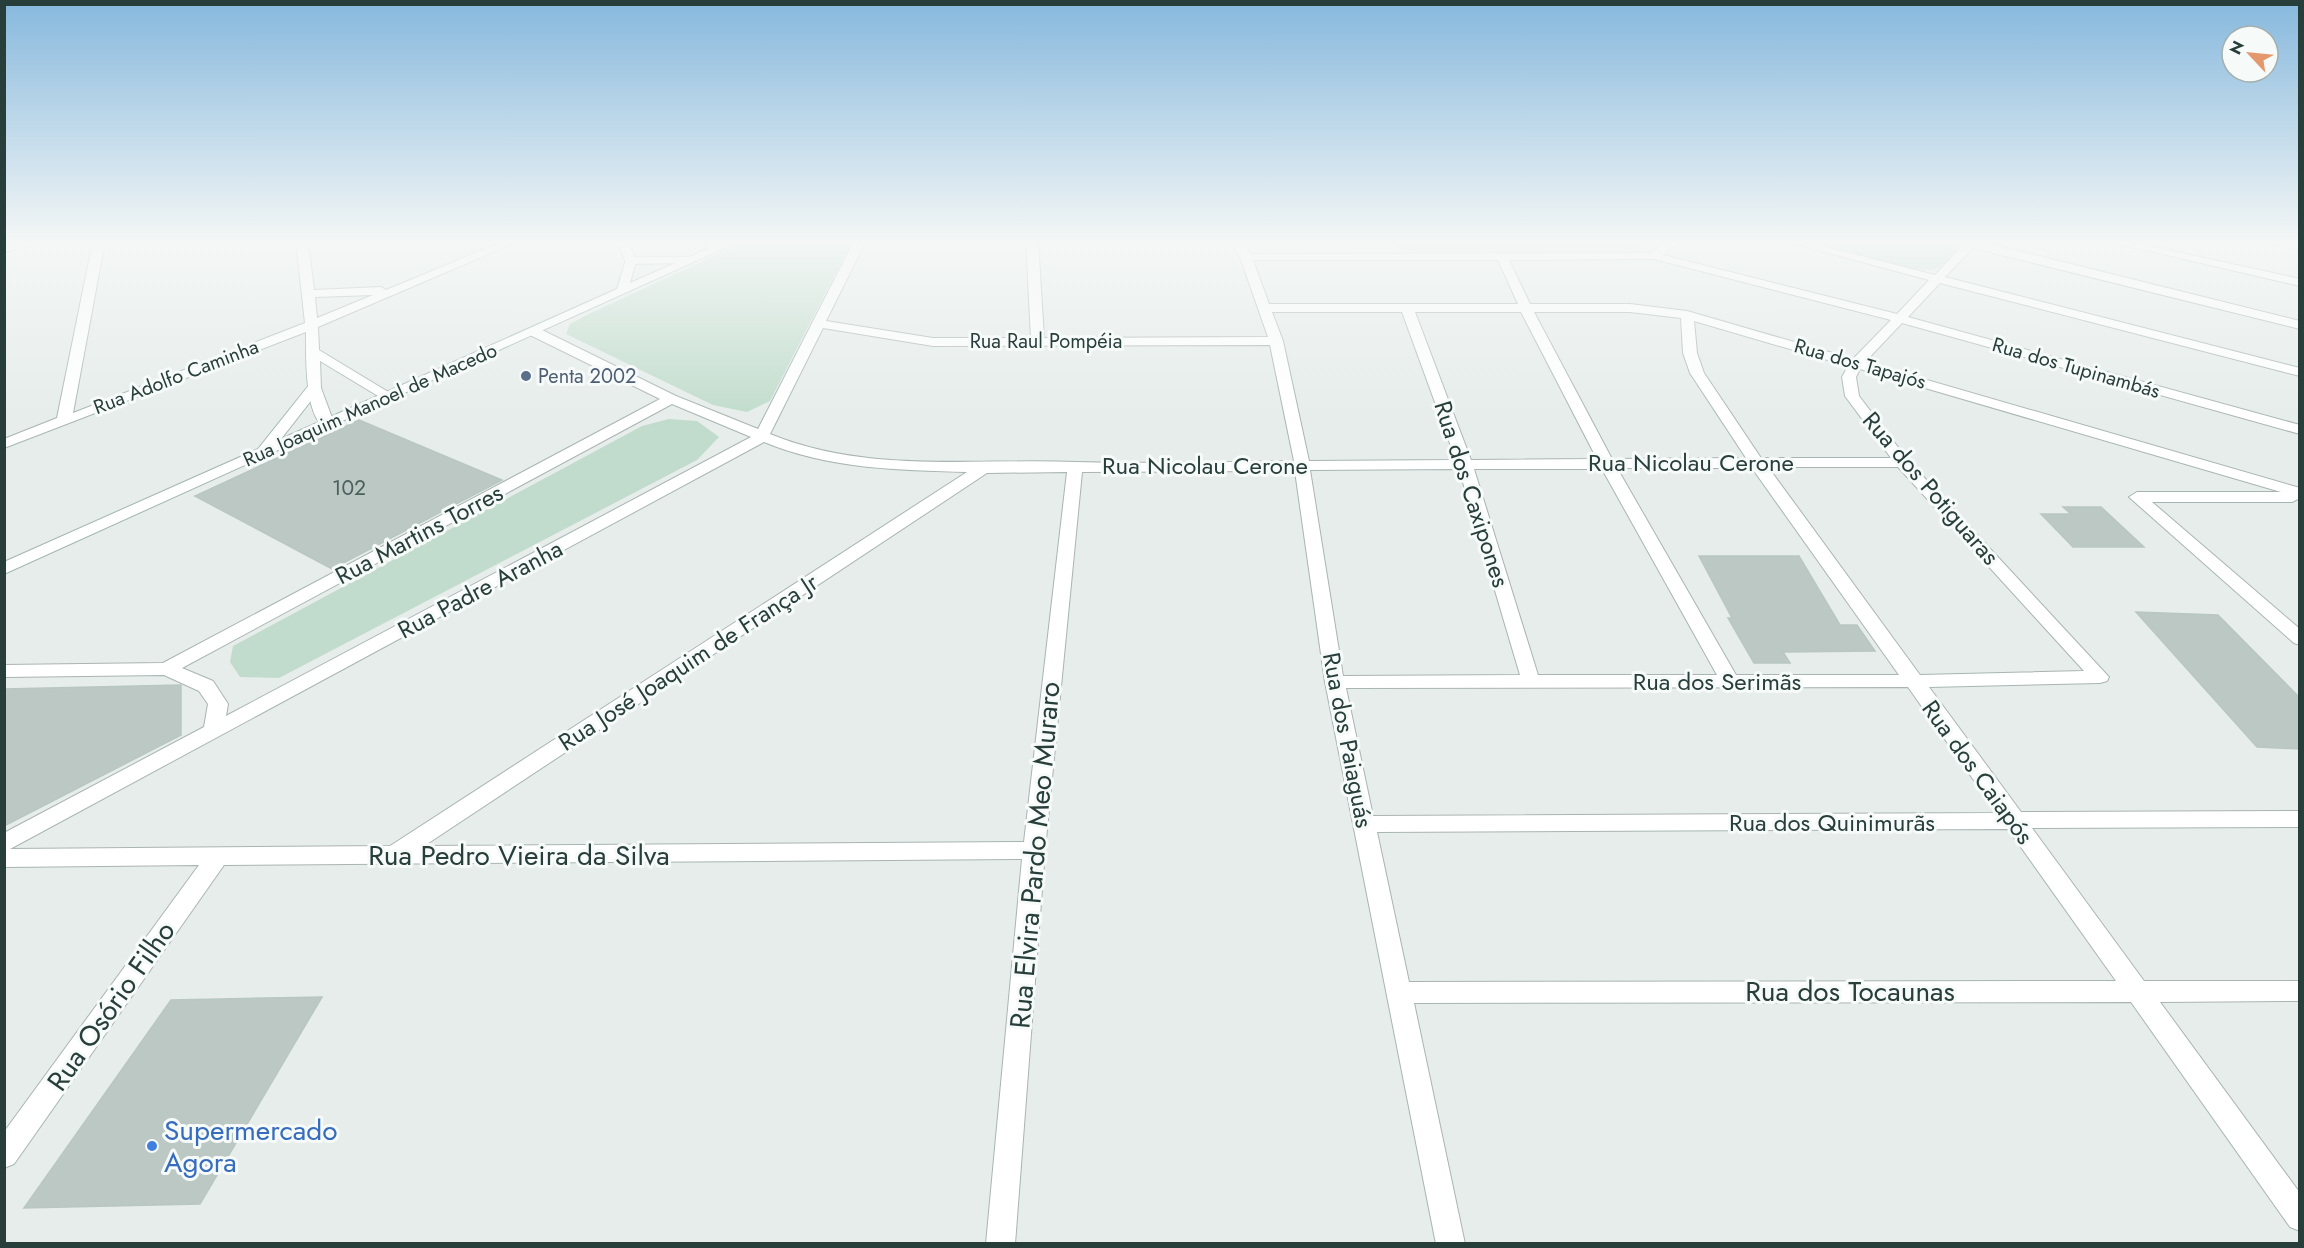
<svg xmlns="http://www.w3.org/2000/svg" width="2304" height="1248" font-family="Jost,sans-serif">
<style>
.built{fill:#d4ddda}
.green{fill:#c1dccc}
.building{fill:#bbc8c4;stroke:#b9c6c2;stroke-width:1.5}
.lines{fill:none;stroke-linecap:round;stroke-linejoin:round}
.street-casing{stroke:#a9b5b2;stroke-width:2}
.secondary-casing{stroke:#a2b5b1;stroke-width:2}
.street{fill:#fff;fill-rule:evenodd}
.secondary{fill:#fff;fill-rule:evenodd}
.service-dot{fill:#5c6f8a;stroke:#f6faf9;stroke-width:2}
.shop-dot{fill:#3f7fe0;stroke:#f6faf9;stroke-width:2}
.labels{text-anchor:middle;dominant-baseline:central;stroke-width:6;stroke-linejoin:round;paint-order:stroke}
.far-street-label{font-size:20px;fill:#273e3a;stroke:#f6faf9}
.far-service-label{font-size:20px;fill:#4e5e75;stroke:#f6faf9;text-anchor:start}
.number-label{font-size:21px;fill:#4c605c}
.street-label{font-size:24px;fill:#273e3a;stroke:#f6faf9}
.near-street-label{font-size:28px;fill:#273e3a;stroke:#f6faf9}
.near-shop-label{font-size:28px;fill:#366cbe;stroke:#f6faf9;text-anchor:start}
</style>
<rect width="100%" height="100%" fill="#e6edeb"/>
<!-- built -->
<path class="built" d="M 1388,241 L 1650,241 L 1640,248 L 1621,251 L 1406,251 L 1391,245 Z"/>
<!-- green -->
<path class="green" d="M 746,241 L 852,241 L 770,401 L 747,412 L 713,405 L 566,334 L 570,324 L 593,312 Z
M 1800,241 L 1965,241 C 1958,249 1949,262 1939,267 C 1920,279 1825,247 1800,241 Z
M 669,419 L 697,421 L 719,437 L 697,460 L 279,678 L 240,677 L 230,662 L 233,646 L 642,426 Z"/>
<!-- building -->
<path class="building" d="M 359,420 L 502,480 L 332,569 L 195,496 Z
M 2063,507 L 2101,507 L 2144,547 L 2073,547 L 2041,514 L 2071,514 Z
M 1699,556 L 1799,556 L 1840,625 L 1857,625 L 1875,651 L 1783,652 L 1790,663 L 1754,663 L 1728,618 L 1732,618 Z
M 2136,612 L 2218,615 L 2300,698 L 2300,749 L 2257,747 Z
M 181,685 L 181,735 L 4,826 L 4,689 Z
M 322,997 L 200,1204 L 24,1208 L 171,1000 Z"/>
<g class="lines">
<defs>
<path id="street" d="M 27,241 L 49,241 L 4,252 L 4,245 Z
M 93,241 L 105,241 L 73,413 L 305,323 L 296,241 L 308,241 L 314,290 L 381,287 L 386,290 L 504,241 L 519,241 L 318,327 L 319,350 L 395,396 L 388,400 L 383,399 L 320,361 L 321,388 L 334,423 L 332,426 L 327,427 C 304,422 306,351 306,332 L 4,448 L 4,439 L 57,418 ZM 373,295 L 317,318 L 315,297 Z
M 610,241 C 624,241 630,244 635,257 L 690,257 L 696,260 L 690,263 L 630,264 L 626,263 L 621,250 Z
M 705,241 L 717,241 L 720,249 L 710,251 Z
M 854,241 L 866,241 L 826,321 L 933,338 L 1031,338 L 1026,241 L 1038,241 L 1044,338 L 1268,337 L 1240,257 L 1231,241 L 1243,241 L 1250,254 L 1651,253 L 1667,241 L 1680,241 L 1663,255 L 1897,314 L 1929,280 L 1784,241 L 1803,241 L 1935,275 L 1967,241 L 1979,241 L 2300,321 L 2300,329 L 1973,248 L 1945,277 L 2300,368 L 2300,376 L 1940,283 L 1908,317 L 2300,425 L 2300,434 L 1902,323 L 1865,362 L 2300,488 L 2300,498 L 2292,502 L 2152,502 L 2300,629 L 2300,645 L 2294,643 L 2129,497 L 2137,492 L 2281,492 L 1860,369 L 1856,377 L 1859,396 L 1907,459 L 2109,677 L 2107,681 L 2100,683 L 1929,687 L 2021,812 L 2300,811 L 2300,827 L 2032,828 L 2144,981 L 2300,981 L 2300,1001 L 2160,1002 L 2300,1193 L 2300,1231 L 2290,1227 L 2131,1002 L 1414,1003 L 1465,1244 L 1436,1244 L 1325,682 L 1295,471 L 1082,472 L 1045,850 L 1015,1244 L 986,1244 L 1022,859 L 224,865 L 14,1164 L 4,1168 L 4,1132 L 199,865 L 4,867 L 4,833 L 204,727 L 208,704 L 199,691 L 164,675 L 4,677 L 4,665 L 163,663 L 660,399 L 530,335 L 530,329 L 540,329 L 676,396 L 758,429 ZM 1654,259 L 1891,320 L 1853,359 L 1687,311 L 1630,304 L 1530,304 L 1509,260 ZM 1253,260 L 1498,260 L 1518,304 L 1269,304 ZM 1272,312 L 1402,312 L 1456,460 L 1309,461 L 1283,341 ZM 1415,312 L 1521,312 L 1597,459 L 1471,460 ZM 1534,312 L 1630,312 L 1681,318 L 1683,353 L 1690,373 L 1746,458 L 1612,459 ZM 1694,321 L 1848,366 L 1842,377 L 1845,396 L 1891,458 L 1761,458 L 1704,373 L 1697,353 ZM 823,328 L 933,346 L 1270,345 L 1294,461 C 1221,462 1148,464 1076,462 C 974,458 867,474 770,434 ZM 672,404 L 751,437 L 226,716 L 228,704 L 213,681 L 182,668 ZM 764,442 C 829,469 898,470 967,472 L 390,846 L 10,849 ZM 1768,467 L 1898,467 L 2084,671 L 1920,675 ZM 1617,468 L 1752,468 L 1899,675 L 1736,675 ZM 1459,469 L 1520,675 L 1343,676 L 1310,470 ZM 1474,469 L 1602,469 L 1717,675 L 1538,675 ZM 1067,472 L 1024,842 L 424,846 L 987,473 ZM 1908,687 L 1997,813 L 1373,816 L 1346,688 ZM 2008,829 L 2116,981 L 1409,982 L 1377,832 Z
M 2106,241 L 2127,241 L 2300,279 L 2300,286 Z
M 2267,241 L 2300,243 L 2300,250 L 2269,243 Z"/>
<path id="secondary" d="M 725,241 L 740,241 L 4,574 L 4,562 L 258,449 L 309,385 L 319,385 L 321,388 L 281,439 L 617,289 L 626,259 L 636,261 L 630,283 Z"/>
</defs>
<!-- street casing -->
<use href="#street" class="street-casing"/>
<!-- secondary casing -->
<use href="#secondary" class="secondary-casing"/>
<!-- street -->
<use href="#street" class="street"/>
<!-- secondary -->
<use href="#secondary" class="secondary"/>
</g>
<!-- sky -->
<linearGradient id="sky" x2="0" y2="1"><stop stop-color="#86b8dd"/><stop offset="0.58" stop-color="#f4f7f6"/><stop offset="1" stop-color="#f4f7f6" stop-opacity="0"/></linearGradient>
<rect width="2304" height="416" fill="url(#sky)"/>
<!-- markers -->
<circle class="service-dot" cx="526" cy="376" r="6"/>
<circle class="shop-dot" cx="152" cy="1146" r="6"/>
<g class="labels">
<!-- far-street labels -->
<g class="far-street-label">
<text x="1046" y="341">Rua Raul Pompéia</text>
<text transform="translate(1860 364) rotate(16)">Rua dos Tapajós</text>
<text transform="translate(2076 368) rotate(16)">Rua dos Tupinambás</text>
<text transform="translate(176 377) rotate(-21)">Rua Adolfo Caminha</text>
<text transform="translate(370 405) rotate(-24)">Rua Joaquim Manoel de Macedo</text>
</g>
<!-- far-service labels -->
<g class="far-service-label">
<text x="538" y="376">Penta 2002</text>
</g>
<!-- number labels -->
<g class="number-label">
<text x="349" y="488">102</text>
</g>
<!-- street labels -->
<g class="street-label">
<text x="1691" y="462">Rua Nicolau Cerone</text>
<text x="1205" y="465">Rua Nicolau Cerone</text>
<text transform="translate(1931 488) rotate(49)">Rua dos Potiguaras</text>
<text transform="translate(1472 494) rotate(72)">Rua dos Caxipones</text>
<text transform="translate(419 534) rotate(-28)">Rua Martins Torres</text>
<text transform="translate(480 589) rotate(-28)">Rua Padre Aranha</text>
<text transform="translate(688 662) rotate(-33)">Rua José Joaquim de França Jr</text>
<text x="1717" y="681">Rua dos Serimãs</text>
<text transform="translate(1348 740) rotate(79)">Rua dos Paiaguás</text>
<text transform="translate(1978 772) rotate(54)">Rua dos Caiapós</text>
<text x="1832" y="822">Rua dos Quinimurãs</text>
</g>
<!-- near-street labels -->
<g class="near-street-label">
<text x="519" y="855">Rua Pedro Vieira da Silva</text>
<text transform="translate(1035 855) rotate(-85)">Rua Elvira Pardo Meo Muraro</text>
<text x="1850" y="991">Rua dos Tocaunas</text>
<text transform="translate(111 1006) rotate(-55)">Rua Osório Filho</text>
</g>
<!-- near-shop labels -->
<g class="near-shop-label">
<text x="164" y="1130">Supermercado<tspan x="164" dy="32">Agora</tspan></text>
</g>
</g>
<!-- border -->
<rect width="2304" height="1248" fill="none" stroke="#273e3a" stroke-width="12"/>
<!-- north arrow -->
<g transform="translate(2250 54) rotate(296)"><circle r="28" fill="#f6faf9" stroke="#a3afad" stroke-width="1.5"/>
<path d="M0-4.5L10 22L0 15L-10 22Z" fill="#e4986e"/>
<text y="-9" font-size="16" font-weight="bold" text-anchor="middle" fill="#273e3a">N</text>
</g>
</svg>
